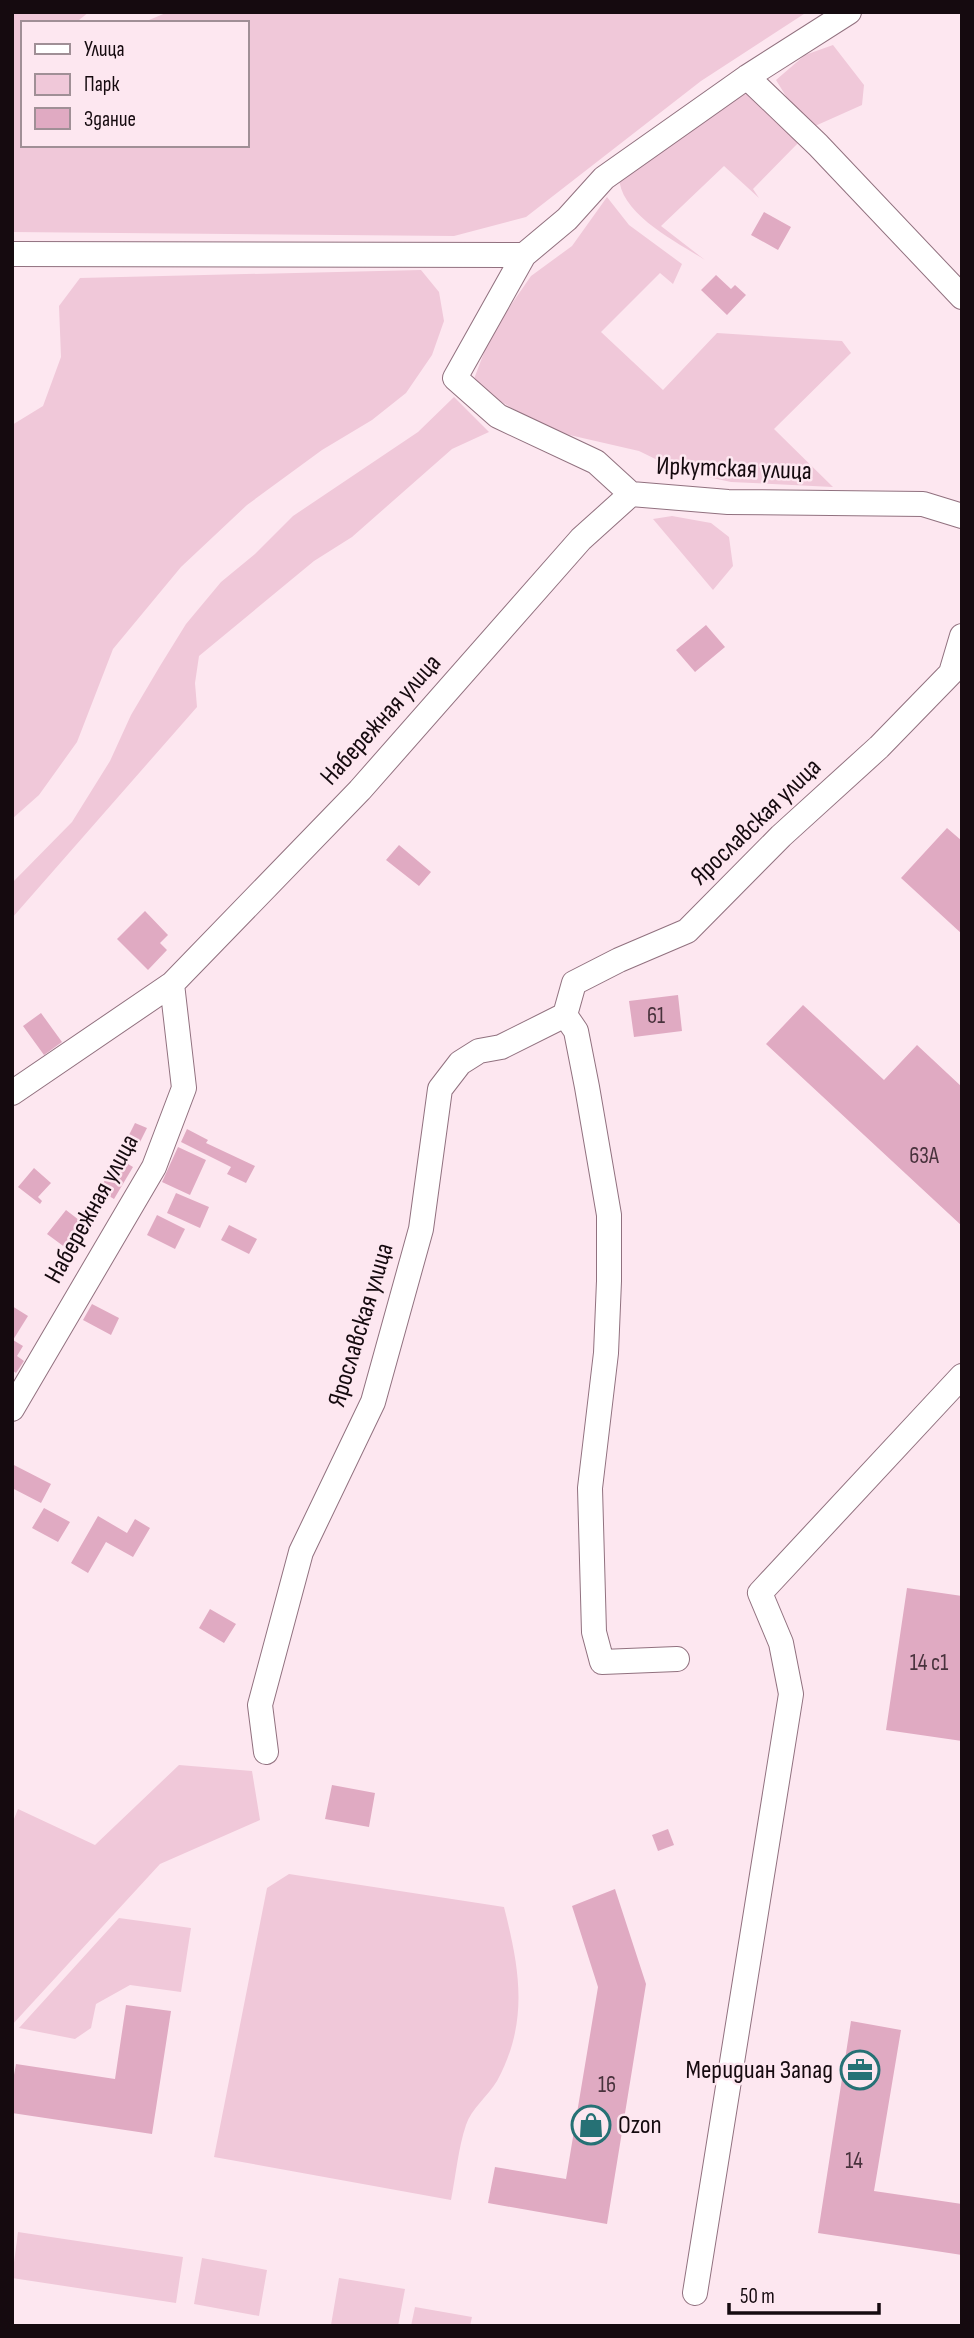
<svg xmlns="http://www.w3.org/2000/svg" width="974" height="2338" font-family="'Sofia Sans Condensed',sans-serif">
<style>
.green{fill:#f0c8d9}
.building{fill:#e0aac2}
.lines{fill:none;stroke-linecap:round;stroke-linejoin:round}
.minor-casing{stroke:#91717f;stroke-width:26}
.minor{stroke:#fff;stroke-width:24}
.labels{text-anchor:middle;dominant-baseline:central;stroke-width:5;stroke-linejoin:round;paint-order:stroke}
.number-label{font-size:23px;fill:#48323c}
.street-label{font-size:26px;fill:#150a0f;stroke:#fde7f0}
.poi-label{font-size:26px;fill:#150a0f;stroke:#fde7f0;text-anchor:end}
</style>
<rect width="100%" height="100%" fill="#fde7f0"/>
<!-- green -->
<path class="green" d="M 12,12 L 89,12 L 79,20 L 80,23 L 23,23 L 23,145 L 247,145 L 247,23 L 142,23 L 168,12 L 807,12 L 701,81 L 526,217 L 454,236 L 12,232 Z
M 833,45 L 864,85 L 862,105 L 815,126 L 792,106 L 776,80 L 805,55 Z
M 747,90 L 800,141 L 753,189 L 759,198 L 724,166 L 661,226 L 705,260 C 677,242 619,214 619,176 Z
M 607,197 L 629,225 L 682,264 L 673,284 L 660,273 L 601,332 L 663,390 L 717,333 L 842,341 L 851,353 L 774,429 L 833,487 L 731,482 L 680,471 L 639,451 L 552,431 L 498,400 L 474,379 L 491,334 L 531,276 L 572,246 Z
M 421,270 L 439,292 L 444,321 L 432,355 L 406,393 L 372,420 L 322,450 L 247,505 L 181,567 L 113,649 L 77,742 L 39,795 L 12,819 L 12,425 L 43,406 L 61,357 L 59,306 L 80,278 Z
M 454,397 L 489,432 L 452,449 L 352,537 L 314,561 L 199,656 L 195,683 L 197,707 L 12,918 L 12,883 L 72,822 L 110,761 L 131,715 L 160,666 L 186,624 L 221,582 L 255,554 L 293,516 L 418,432 Z
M 672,516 L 711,523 L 729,537 L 733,566 L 713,590 L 653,519 Z
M 179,1765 L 252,1771 L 260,1820 L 160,1864 L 12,2025 L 12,1824 L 18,1809 L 95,1845 Z
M 289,1874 L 504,1907 C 520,1970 529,2022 497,2081 C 488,2096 471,2109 466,2125 C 458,2149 456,2175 451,2200 L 214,2157 L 267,1888 Z
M 119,1918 L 191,1928 L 181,1992 L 130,1985 L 96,2004 L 91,2028 L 75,2039 L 19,2028 Z
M 18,2232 L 183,2257 L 176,2303 L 12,2278 Z
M 202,2258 L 267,2270 L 259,2316 L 194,2304 Z
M 339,2278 L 405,2289 L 398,2326 L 331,2325 Z
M 415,2307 L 472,2317 L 470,2326 L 411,2326 Z"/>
<!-- building -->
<path class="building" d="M 764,212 L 791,227 L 778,250 L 751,235 Z
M 716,275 L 731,289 L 735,285 L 746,295 L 727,315 L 701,290 Z
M 706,625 L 725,647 L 695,672 L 676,650 Z
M 947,828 L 962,841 L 962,934 L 901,878 Z
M 399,845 L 431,872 L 419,886 L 386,860 Z
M 145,911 L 168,935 L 160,943 L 167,950 L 148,970 L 117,939 Z
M 678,995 L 682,1031 L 634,1037 L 629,1001 Z
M 803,1005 L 884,1080 L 917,1045 L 962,1087 L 962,1226 L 766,1044 Z
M 41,1013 L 62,1042 L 44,1055 L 23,1026 Z
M 135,1123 L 147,1128 L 138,1146 L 126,1141 Z
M 187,1129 L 208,1140 L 206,1143 L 255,1166 L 246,1183 L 227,1174 L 231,1167 L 181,1142 Z
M 178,1147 L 206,1160 L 190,1195 L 162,1182 Z
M 118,1158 L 133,1167 L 114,1199 L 99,1190 Z
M 34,1168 L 51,1183 L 38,1197 L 42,1201 L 40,1204 L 18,1187 Z
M 176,1193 L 209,1207 L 200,1228 L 167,1213 Z
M 66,1210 L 88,1227 L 70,1251 L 47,1234 Z
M 157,1215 L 185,1229 L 175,1249 L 147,1235 Z
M 229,1225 L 257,1239 L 249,1254 L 221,1240 Z
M 92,1304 L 119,1318 L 111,1335 L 83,1320 Z
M 12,1306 L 28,1316 L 13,1340 L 23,1346 L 17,1356 L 24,1361 L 16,1373 L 12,1370 Z
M 12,1464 L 51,1484 L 41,1503 L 12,1488 Z
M 44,1508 L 70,1522 L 58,1542 L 32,1528 Z
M 98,1516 L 127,1533 L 135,1519 L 150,1528 L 133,1557 L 106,1542 L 88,1573 L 71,1563 Z
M 907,1588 L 962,1596 L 962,1741 L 886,1730 Z
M 210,1609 L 236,1624 L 224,1643 L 199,1628 Z
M 332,1785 L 375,1793 L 369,1827 L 325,1819 Z
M 668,1829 L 674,1845 L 658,1851 L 652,1835 Z
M 615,1889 L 646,1984 L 607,2224 L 488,2203 L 495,2167 L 566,2179 L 598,1987 L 572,1906 Z
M 126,2005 L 171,2011 L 152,2134 L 12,2113 L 12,2086 L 16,2064 L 115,2079 Z
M 851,2021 L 901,2030 L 874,2191 L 962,2204 L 962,2255 L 818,2233 Z"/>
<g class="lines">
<defs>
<path id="minor" d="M 849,12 L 747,77 L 604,178 L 567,219 L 524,255 L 455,378 L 498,416 L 596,462 L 631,494 L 728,502 L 923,504 L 962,516
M 747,77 L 818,145 L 962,297
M 12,254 L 524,255
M 12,1093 L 172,984 L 360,790 L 581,539 L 631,494
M 12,1409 L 154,1167 L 184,1088 L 172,984
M 677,1659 L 602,1662 L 594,1632 L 590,1488 L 606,1353 L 609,1281 L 609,1215 L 587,1087 L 576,1031 L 565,1015 L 574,983 L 619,960 L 687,931 L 781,836 L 879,747 L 951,673 L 962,636
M 266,1752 L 260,1705 L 301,1552 L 373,1402 L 421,1229 L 440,1089 L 460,1063 L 479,1051 L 501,1047 L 565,1015
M 695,2293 L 791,1694 L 781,1643 L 760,1593 L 962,1376"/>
</defs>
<!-- minor casing -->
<use href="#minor" class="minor-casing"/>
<!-- minor -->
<use href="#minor" class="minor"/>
</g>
<!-- icons -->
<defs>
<symbol id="office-ring" viewBox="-11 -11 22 22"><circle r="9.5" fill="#fde7f0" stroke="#267175" stroke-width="1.5"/><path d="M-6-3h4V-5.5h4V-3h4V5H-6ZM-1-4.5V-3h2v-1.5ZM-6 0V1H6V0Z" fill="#267175"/></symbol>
<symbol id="shop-ring" viewBox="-11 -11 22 22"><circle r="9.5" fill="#fde7f0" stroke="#267175" stroke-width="1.5"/><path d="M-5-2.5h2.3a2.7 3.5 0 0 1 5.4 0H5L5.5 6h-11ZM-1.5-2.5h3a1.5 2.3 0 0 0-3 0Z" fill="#267175"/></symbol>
</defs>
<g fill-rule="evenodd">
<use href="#office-ring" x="838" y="2048" width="44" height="44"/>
<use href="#shop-ring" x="569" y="2103" width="44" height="44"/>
</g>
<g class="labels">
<!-- number labels -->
<g class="number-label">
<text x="656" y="1016">61</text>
<text x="924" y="1156">63А</text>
<text x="929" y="1663">14 с1</text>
<text x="607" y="2085">16</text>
<text x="854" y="2161">14</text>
</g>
<!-- street labels -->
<g class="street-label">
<text transform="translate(734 469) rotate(2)">Иркутская улица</text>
<text transform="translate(381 720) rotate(-48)">Набережная улица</text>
<text transform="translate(756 822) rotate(-44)">Ярославская улица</text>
<text transform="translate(92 1209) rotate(-61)">Набережная улица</text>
<text transform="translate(361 1325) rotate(-73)">Ярославская улица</text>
</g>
<!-- poi labels -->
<g class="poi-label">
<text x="833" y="2070">Меридиан Запад</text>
<text x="618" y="2125" text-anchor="start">Ozon</text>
</g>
</g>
<!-- border -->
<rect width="974" height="2338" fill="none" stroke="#150a0f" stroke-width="28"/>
<!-- legend -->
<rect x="21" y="21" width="228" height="126" fill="#fde7f0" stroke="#a08f96" stroke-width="2"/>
<rect x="35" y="44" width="35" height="10" fill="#ffffff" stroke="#a08f96" stroke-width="2"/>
<text x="84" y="56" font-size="21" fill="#150a0f">Улица</text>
<rect x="35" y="74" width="35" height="21" fill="#f0c8d9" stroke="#a08f96" stroke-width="2"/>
<text x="84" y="91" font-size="21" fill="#150a0f">Парк</text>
<rect x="35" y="108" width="35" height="21" fill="#e0aac2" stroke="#a08f96" stroke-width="2"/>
<text x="84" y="126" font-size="21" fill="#150a0f">Здание</text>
<!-- scale -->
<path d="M729 2303v10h150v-10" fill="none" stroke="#150a0f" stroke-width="3.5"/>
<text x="740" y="2303" font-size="21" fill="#150a0f" stroke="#fde7f0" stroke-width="5" paint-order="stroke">50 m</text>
</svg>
